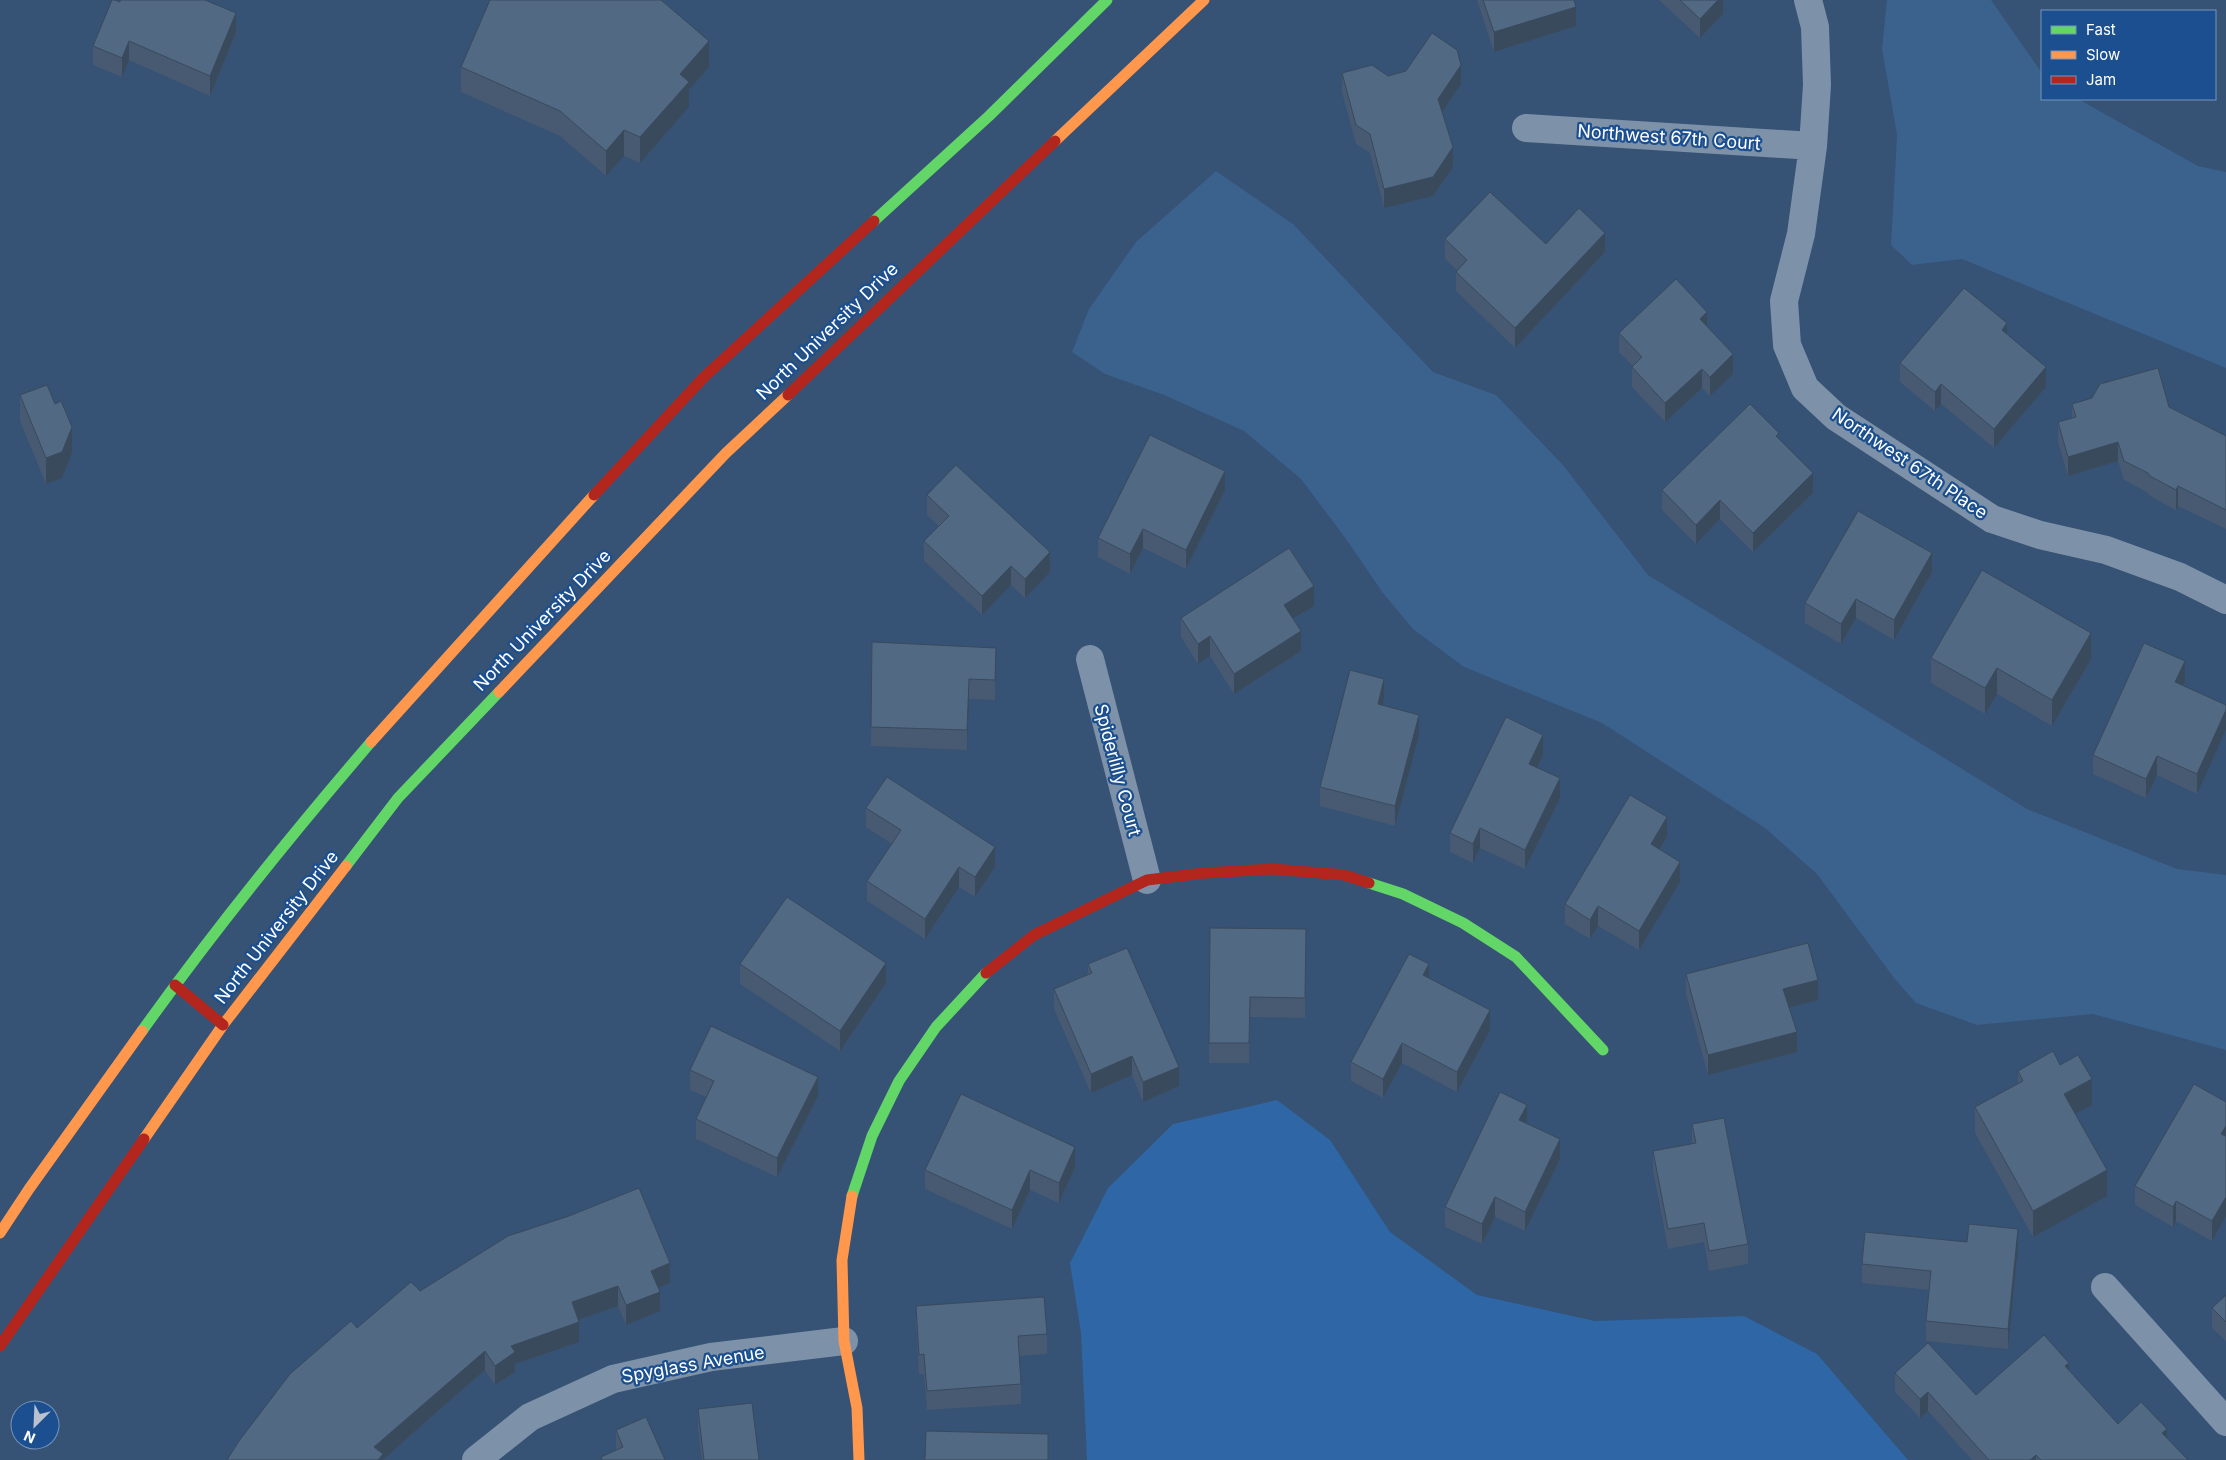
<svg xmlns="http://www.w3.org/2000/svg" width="2226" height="1460" font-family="Inter,sans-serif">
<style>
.green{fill:#2f66a5}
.water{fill:#3b618d}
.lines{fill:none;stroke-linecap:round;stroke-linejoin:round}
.street{stroke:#7d92a8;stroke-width:28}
.fast{stroke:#63d668;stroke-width:11}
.slow{stroke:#ff974d;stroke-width:11}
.jam{stroke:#b3261e;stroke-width:11}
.wall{fill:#475a72}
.shaded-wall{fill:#394a5c}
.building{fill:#526984;stroke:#394a5c}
.labels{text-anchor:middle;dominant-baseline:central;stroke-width:4.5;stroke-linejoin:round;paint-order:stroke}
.street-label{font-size:18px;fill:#fff;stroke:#1b4f8f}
</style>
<rect width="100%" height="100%" fill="#365274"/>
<!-- green -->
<path class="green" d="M 1277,1100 L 1330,1140 L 1390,1232 L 1477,1295 L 1595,1321 L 1744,1316 L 1817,1354 L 1908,1460 L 1087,1460 L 1081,1333 L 1070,1263 L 1108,1188 L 1173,1124 Z"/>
<!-- water -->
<path class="water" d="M 1887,0 L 1991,0 L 2042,73 L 2042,99 L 2078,99 L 2198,166 L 2226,172 L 2226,368 L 1962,259 L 1912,265 L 1891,245 L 1897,135 L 1882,49 Z
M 1216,171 L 1293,224 L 1433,372 L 1496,395 L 1563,465 L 1648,575 L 2027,809 L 2177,869 L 2226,875 L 2226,1050 L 2093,1014 L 1977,1025 L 1916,1003 L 1894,978 L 1817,874 L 1765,828 L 1602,723 L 1464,667 L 1413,629 L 1383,593 L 1346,539 L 1301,479 L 1244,431 L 1164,395 L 1105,374 L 1072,352 L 1089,309 L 1136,242 Z"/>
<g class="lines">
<!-- street -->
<path class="street" d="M 1808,0 L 1815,27 L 1817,85 L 1813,146 L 1801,234 L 1784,301 L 1787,345 L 1805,388 L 1836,417 L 1992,519 L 2040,535 L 2106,550 L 2180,577 L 2226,600
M 1526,128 L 1813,146
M 1090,659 L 1147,880
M 2105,1287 L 2226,1422
M 476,1460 L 530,1417 L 613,1379 L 711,1357 L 844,1341"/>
<!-- fast -->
<path class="fast" d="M 874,221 L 989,116 L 1107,0
M 346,866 L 398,798 L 499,692
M 1369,883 L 1403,894 L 1463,923 L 1516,957 L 1603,1050
M 142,1031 C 212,933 292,834 371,742
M 852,1196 L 872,1136 L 899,1081 L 936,1027 L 986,973"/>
<!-- slow -->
<path class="slow" d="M 1055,141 L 1204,0
M 499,692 L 726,453 L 788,395
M 371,742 L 594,495
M 144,1139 L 223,1025 L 346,866
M 852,1196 L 842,1260 L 844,1341 L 857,1408 L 859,1460
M 0,1233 L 29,1189 L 142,1031"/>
<!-- jam -->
<path class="jam" d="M 788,395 L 1055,141
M 594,495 L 704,377 L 874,221
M 986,973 L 1034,935 L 1147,880 L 1204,873 L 1273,869 L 1344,875 L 1369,883
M 175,985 L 223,1025
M 0,1346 L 144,1139"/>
</g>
<!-- wall -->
<path class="wall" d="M 1477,0 L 1574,0 L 1576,26 L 1494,52 Z
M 1659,0 L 1723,0 L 1723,14 L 1700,38 Z
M 120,2 L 236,32 L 210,96 L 129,60 L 122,77 L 93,65 L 93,46 Z
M 461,67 L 709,67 L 689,90 L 689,107 L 640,163 L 624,156 L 606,176 L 560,136 L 461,92 Z
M 1406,71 L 1461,84 L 1442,112 L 1453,167 L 1433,196 L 1384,208 L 1370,153 L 1356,144 L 1342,92 L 1342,73 L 1388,76 Z
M 1445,239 L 1546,244 L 1605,252 L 1515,348 L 1456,291 L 1456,272 L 1458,271 L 1445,259 Z
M 1707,327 L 1733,374 L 1710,396 L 1702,388 L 1665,422 L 1632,387 L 1632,367 L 1633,366 L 1619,352 L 1619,333 Z
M 2007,334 L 2046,387 L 1994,448 L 1941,404 L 1935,411 L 1900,382 L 1900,363 Z
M 20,395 L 72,453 L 62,478 L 46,484 L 20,421 Z
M 2072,404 L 2169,407 L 2226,436 L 2226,529 L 2178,506 L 2176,510 L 2150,496 L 2148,493 L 2124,480 L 2118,461 L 2068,476 L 2058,442 L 2058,422 L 2072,418 Z
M 1779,439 L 1813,493 L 1753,552 L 1720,519 L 1696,544 L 1662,510 L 1662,490 Z
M 1225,490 L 1186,569 L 1143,548 L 1130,574 L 1098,557 L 1098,538 Z
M 927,495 L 1050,572 L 1025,598 L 1011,585 L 982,615 L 924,561 L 924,541 L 939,526 L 927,515 Z
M 1932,572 L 1894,640 L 1856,618 L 1841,644 L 1805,623 L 1805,603 Z
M 1314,606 L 1293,619 L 1301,651 L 1234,694 L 1210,656 L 1198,664 L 1181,637 L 1181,618 Z
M 872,642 L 996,667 L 995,700 L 969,699 L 967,750 L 871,746 Z
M 1931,658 L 2091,659 L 2052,726 L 1997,694 L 1985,714 L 1931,683 Z
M 2185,681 L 2182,686 L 2226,705 L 2197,794 L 2157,775 L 2146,798 L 2093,774 L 2093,755 Z
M 1384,698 L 1382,705 L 1419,735 L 1395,826 L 1320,806 L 1320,787 Z
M 1543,755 L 1537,767 L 1560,798 L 1525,869 L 1480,848 L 1473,863 L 1450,852 L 1450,833 Z
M 866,808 L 995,867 L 975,897 L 959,887 L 925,939 L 867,901 L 867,881 L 892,844 L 866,827 Z
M 1667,837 L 1660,850 L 1680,882 L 1639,950 L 1598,926 L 1590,939 L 1565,924 L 1565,904 Z
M 1210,928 L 1306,929 L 1305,1018 L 1250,1017 L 1249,1063 L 1209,1063 Z
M 740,964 L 886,983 L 840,1051 L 740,984 Z
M 1088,964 L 1179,1086 L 1143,1102 L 1132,1075 L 1091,1093 L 1054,1009 L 1054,989 L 1088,974 Z
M 1686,974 L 1818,1000 L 1789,1007 L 1797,1052 L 1708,1075 L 1686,994 Z
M 1429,978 L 1490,1030 L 1457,1092 L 1402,1063 L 1383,1098 L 1351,1081 L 1351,1062 Z
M 2060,1065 L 2092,1105 L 2075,1114 L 2107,1196 L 2033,1237 L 1975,1133 L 1975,1107 L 2018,1084 L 2018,1071 Z
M 690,1070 L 818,1096 L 777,1177 L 696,1139 L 696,1119 L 706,1097 L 690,1090 Z
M 2226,1102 L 2212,1241 L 2176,1221 L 2173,1227 L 2135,1205 L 2135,1186 Z
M 1527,1124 L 1560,1159 L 1525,1231 L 1495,1217 L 1482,1244 L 1445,1227 L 1445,1207 Z
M 1692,1124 L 1748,1244 L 1748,1264 L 1709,1271 L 1704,1242 L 1668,1249 L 1653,1170 L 1653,1151 L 1692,1144 Z
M 1075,1167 L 1059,1203 L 1030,1190 L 1012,1229 L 925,1189 L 925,1170 Z
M 2018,1248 L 2008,1349 L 1926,1341 L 1926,1321 L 1929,1290 L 1862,1283 L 1862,1264 Z
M 670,1283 L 658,1288 L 660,1311 L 626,1325 L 618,1306 L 578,1320 L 579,1342 L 515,1364 L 515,1372 L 495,1385 L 485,1370 L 424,1423 L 383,1460 L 357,1328 L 420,1291 Z
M 2226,1295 L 2226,1341 L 2212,1328 L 2212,1308 Z
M 916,1306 L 1047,1334 L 1047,1354 L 1019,1356 L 1021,1384 L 1021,1404 L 927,1410 L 924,1374 L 919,1374 L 916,1325 Z
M 2069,1370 L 2118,1424 L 2167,1438 L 2188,1460 L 1972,1460 L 1928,1411 L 1920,1418 L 1895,1392 L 1895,1373 L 1976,1395 Z
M 698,1409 L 759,1460 L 702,1460 L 698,1429 Z
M 616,1430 L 665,1460 L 601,1460 L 601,1457 L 616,1450 Z"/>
<!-- shaded-wall -->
<path class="shaded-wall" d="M 1718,0 L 1723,0 L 1723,14 L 1700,38 L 1700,19 Z
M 1576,7 L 1576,26 L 1494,52 L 1494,32 Z
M 236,13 L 236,32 L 210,96 L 210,76 Z
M 129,41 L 129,60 L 122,77 L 122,58 Z
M 709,41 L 709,67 L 689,90 L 689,107 L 640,163 L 640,137 L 680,74 Z
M 1461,65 L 1461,84 L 1438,118 L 1438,99 Z
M 624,130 L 624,156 L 606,176 L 606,151 Z
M 1453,147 L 1453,167 L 1433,196 L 1384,208 L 1384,189 Z
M 1605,233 L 1605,252 L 1515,348 L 1515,328 Z
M 1707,312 L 1707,331 L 1700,319 Z
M 2007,323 L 2007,343 L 2002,330 Z
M 1733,354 L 1733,374 L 1710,396 L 1710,377 Z
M 2046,367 L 2046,387 L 1994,448 L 1994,429 Z
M 1702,369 L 1702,388 L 1665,422 L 1665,403 Z
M 1941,384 L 1941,404 L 1935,411 L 1935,392 Z
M 72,427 L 72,453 L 62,478 L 46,484 L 46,458 Z
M 2118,442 L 2118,461 L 2068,476 L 2068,457 Z
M 1225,471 L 1225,490 L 1186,569 L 1186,550 Z
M 1813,473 L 1813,493 L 1753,552 L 1753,533 Z
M 2178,486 L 2178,506 L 2176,510 L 2176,490 Z
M 1720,500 L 1720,519 L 1696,544 L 1696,525 Z
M 1143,529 L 1143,548 L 1130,574 L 1130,554 Z
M 1050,552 L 1050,572 L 1025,598 L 1025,579 Z
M 1932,553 L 1932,572 L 1894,640 L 1894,620 Z
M 1011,566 L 1011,585 L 982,615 L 982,596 Z
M 1314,586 L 1314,606 L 1284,624 L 1284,605 Z
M 1856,599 L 1856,618 L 1841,644 L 1841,624 Z
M 1301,631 L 1301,651 L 1234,694 L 1234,674 Z
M 2091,633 L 2091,659 L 2052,726 L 2052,700 Z
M 1210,636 L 1210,656 L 1198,664 L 1198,644 Z
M 996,648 L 996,667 L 995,700 L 995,680 Z
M 2185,661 L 2185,681 L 2175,702 L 2175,682 Z
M 1997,668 L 1997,694 L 1985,714 L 1985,688 Z
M 969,679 L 969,699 L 967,750 L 967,730 Z
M 1384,679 L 1384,698 L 1378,723 L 1378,704 Z
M 2226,710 L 2226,729 L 2197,794 L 2197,774 Z
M 1419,715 L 1419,735 L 1395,826 L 1395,806 Z
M 1543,735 L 1543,755 L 1529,783 L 1529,764 Z
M 2157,756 L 2157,775 L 2146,798 L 2146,779 Z
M 1560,778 L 1560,798 L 1525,869 L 1525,850 Z
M 1667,817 L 1667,837 L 1651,864 L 1651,844 Z
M 1480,828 L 1480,848 L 1473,863 L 1473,844 Z
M 995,847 L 995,867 L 975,897 L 975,877 Z
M 1680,862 L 1680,882 L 1639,950 L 1639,931 Z
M 959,867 L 959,887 L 925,939 L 925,919 Z
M 1598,906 L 1598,926 L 1590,939 L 1590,920 Z
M 886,963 L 886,983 L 840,1051 L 840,1031 Z
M 1429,964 L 1429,984 L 1423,975 Z
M 1818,980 L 1818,1000 L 1783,1009 L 1783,989 Z
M 1490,1010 L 1490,1030 L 1457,1092 L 1457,1072 Z
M 1797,1032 L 1797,1052 L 1708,1075 L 1708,1055 Z
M 1402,1043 L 1402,1063 L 1383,1098 L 1383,1079 Z
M 1132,1056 L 1132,1075 L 1091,1093 L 1091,1074 Z
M 1179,1067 L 1179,1086 L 1143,1102 L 1143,1082 Z
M 818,1077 L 818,1096 L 777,1177 L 777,1158 Z
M 2092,1079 L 2092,1105 L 2064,1120 L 2064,1094 Z
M 1527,1105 L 1527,1124 L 1519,1120 Z
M 2226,1126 L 2226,1145 L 2221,1134 Z
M 1560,1139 L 1560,1159 L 1525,1231 L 1525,1212 Z
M 1075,1147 L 1075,1167 L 1059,1203 L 1059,1183 Z
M 1030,1170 L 1030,1190 L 1012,1229 L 1012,1210 Z
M 2107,1170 L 2107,1196 L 2033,1237 L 2033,1211 Z
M 1495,1197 L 1495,1217 L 1482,1244 L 1482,1224 Z
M 2226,1197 L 2226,1216 L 2212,1241 L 2212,1221 Z
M 2176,1201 L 2176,1221 L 2173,1227 L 2173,1207 Z
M 2018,1229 L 2018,1248 L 2008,1349 L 2008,1329 Z
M 670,1263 L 670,1283 L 651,1291 L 651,1271 Z
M 618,1286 L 618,1306 L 572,1322 L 572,1302 Z
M 660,1292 L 660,1311 L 626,1325 L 626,1305 Z
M 579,1322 L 579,1342 L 515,1364 L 515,1372 L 495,1385 L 495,1366 L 511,1346 Z
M 485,1351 L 485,1370 L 424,1423 L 383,1460 L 374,1460 L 374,1447 Z
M 2069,1363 L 2069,1382 L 2065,1366 Z
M 1928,1392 L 1928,1411 L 1920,1418 L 1920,1399 Z
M 2167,1429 L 2167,1448 L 2162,1433 Z
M 2036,1455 L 2036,1460 L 2030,1460 Z"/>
<!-- building -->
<path class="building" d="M 112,0 L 115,0 L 120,2 L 120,0 L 205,0 L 236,13 L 210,76 L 129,41 L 122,58 L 93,46 Z
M 490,0 L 661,0 L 709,41 L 680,74 L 689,82 L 640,137 L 624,130 L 606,151 L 560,111 L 461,67 Z
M 1483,0 L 1574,0 L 1576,7 L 1494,32 Z
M 1680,0 L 1718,0 L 1700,19 Z
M 1432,33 L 1457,50 L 1461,65 L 1438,99 L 1453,147 L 1433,177 L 1384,189 L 1370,134 L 1356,125 L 1342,73 L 1372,65 L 1388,76 L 1406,71 Z
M 1490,192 L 1546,244 L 1579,208 L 1605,233 L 1515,328 L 1456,272 L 1467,260 L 1445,239 Z
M 1676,279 L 1707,312 L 1700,319 L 1733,354 L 1710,377 L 1702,369 L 1665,403 L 1632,367 L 1642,357 L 1619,333 Z
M 1964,288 L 2007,323 L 2002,330 L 2046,367 L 1994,429 L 1941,384 L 1935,392 L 1900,363 Z
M 2158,368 L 2169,407 L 2226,436 L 2226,510 L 2178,486 L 2176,490 L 2150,476 L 2148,473 L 2124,461 L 2118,442 L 2068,457 L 2058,422 L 2076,417 L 2072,404 L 2092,398 L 2100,384 Z
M 47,385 L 55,404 L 61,401 L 72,427 L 62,452 L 46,458 L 20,395 Z
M 1750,404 L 1779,433 L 1776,436 L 1813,473 L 1753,533 L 1720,500 L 1696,525 L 1662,490 Z
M 1150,435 L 1225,471 L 1186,550 L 1143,529 L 1130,554 L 1098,538 Z
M 956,465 L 1050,552 L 1025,579 L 1011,566 L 982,596 L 924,541 L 949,516 L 927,495 Z
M 1858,511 L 1932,553 L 1894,620 L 1856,599 L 1841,624 L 1805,603 Z
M 1289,548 L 1314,586 L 1284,605 L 1301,631 L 1234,674 L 1210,636 L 1198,644 L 1181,618 Z
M 1982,570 L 2091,633 L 2052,700 L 1997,668 L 1985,688 L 1931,658 Z
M 872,642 L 996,648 L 995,680 L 969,679 L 967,730 L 871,727 Z
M 2144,643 L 2185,661 L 2175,682 L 2226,705 L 2226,710 L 2197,774 L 2157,756 L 2146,779 L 2093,755 Z
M 1350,670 L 1384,679 L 1378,704 L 1419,715 L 1395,806 L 1320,787 Z
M 1506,717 L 1543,735 L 1529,764 L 1560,778 L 1525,850 L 1480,828 L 1473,844 L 1450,833 Z
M 887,777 L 995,847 L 975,877 L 959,867 L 925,919 L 867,881 L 901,830 L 866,808 Z
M 1630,795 L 1667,817 L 1651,844 L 1680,862 L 1639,931 L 1598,906 L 1590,920 L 1565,904 Z
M 787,897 L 886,963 L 840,1031 L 740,964 Z
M 1210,928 L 1306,929 L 1305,998 L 1250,997 L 1249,1043 L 1209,1043 Z
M 1808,943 L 1818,980 L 1783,989 L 1797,1032 L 1708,1055 L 1686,974 Z
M 1127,948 L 1179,1067 L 1143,1082 L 1132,1056 L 1091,1074 L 1054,989 L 1092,973 L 1088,964 Z
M 1409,954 L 1429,964 L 1423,975 L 1490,1010 L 1457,1072 L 1402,1043 L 1383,1079 L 1351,1062 Z
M 711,1026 L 818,1077 L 777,1158 L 696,1119 L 714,1081 L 690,1070 Z
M 2053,1051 L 2060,1065 L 2078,1055 L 2092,1079 L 2064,1094 L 2107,1170 L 2033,1211 L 1975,1107 L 2023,1081 L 2018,1071 Z
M 2194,1084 L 2226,1102 L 2226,1126 L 2221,1134 L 2226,1136 L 2226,1197 L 2212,1221 L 2176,1201 L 2173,1207 L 2135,1186 Z
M 1500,1092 L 1527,1105 L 1519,1120 L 1560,1139 L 1525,1212 L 1495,1197 L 1482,1224 L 1445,1207 Z
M 961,1094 L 1075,1147 L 1059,1183 L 1030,1170 L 1012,1210 L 925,1170 Z
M 1724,1118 L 1748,1244 L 1709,1251 L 1704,1223 L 1668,1229 L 1653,1151 L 1696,1143 L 1692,1124 Z
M 639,1188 L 670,1263 L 651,1271 L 660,1292 L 626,1305 L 618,1286 L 572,1302 L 579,1322 L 511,1346 L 515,1352 L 495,1366 L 485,1351 L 374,1447 L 383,1454 L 378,1460 L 227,1460 L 239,1441 L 290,1374 L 351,1321 L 357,1328 L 411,1282 L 420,1291 L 508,1236 L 569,1216 Z
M 1969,1224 L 2018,1229 L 2008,1329 L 1926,1321 L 1931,1271 L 1862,1264 L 1865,1232 L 1967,1242 Z
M 2226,1295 L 2226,1322 L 2212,1308 Z
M 1044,1297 L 1047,1334 L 1018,1336 L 1021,1384 L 927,1391 L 924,1354 L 919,1355 L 916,1306 Z
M 2044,1335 L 2069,1363 L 2065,1366 L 2118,1424 L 2141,1402 L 2167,1429 L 2162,1433 L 2188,1460 L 2041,1460 L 2036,1455 L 2030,1460 L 1989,1460 L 1928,1392 L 1920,1399 L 1895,1373 L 1928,1343 L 1976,1395 Z
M 752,1403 L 759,1460 L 704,1460 L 698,1409 Z
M 646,1417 L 665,1460 L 602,1460 L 601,1457 L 623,1447 L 616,1430 Z
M 926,1431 L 1048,1434 L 1048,1460 L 925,1460 Z"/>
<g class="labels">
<!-- street labels -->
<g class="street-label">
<text transform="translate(1669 137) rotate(4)">Northwest 67th Court</text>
<text transform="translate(827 331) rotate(-44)">North University Drive</text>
<text transform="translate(1910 463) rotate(34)">Northwest 67th Place</text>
<text transform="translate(542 620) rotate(-46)">North University Drive</text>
<text transform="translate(1118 770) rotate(75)">Spiderlilly Court</text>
<text transform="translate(276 927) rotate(-52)">North University Drive</text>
<text transform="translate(693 1364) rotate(-10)">Spyglass Avenue</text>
</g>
</g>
<!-- legend -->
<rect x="2041" y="10" width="175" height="90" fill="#1b4f8f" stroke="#7695bc"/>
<rect x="2051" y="26" width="25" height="8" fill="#63d668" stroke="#7695bc"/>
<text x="2086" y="35" font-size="15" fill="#ffffff">Fast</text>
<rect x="2051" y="51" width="25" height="8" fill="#ff974d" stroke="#7695bc"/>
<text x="2086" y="60" font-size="15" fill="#ffffff">Slow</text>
<rect x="2051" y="76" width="25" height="8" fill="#b3261e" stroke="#7695bc"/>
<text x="2086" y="85" font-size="15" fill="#ffffff">Jam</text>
<!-- north arrow -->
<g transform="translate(35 1425) rotate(204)"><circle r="24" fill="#1b4f8f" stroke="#7695bc"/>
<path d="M0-4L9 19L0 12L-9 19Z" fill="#b9c2ce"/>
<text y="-8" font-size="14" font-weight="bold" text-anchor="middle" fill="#ffffff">N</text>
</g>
</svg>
